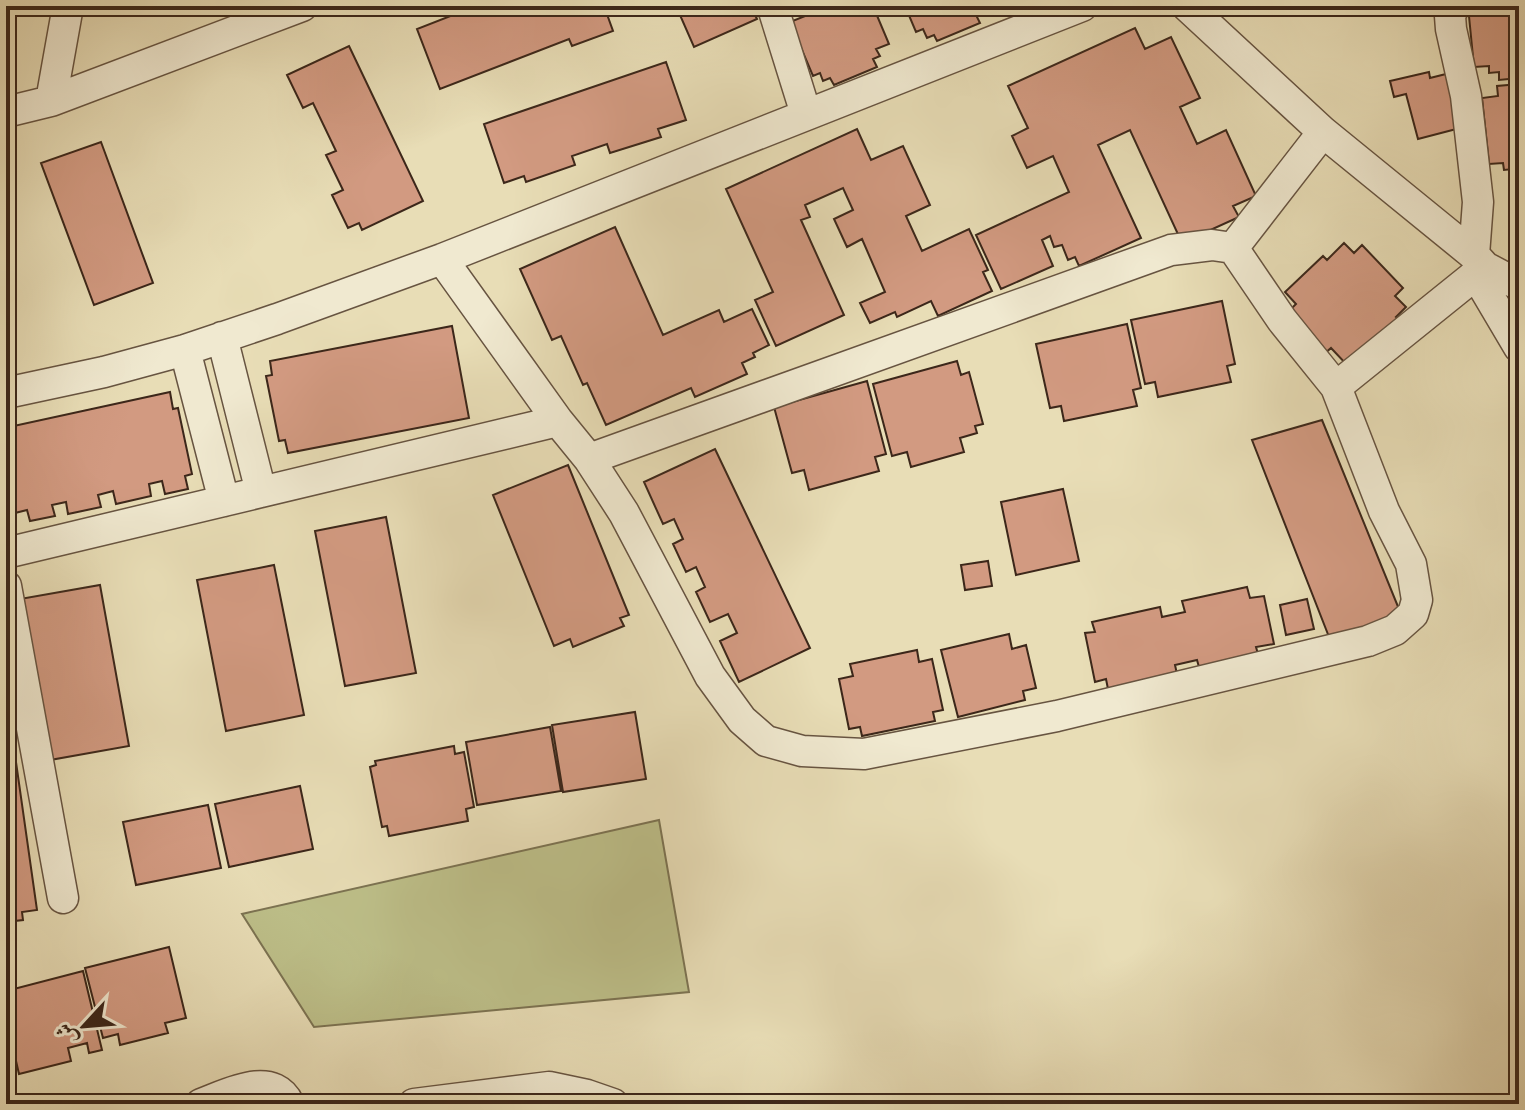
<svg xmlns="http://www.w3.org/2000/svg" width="1525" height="1110" font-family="'Gentium Book Plus',Amiri,serif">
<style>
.green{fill:#bdbf89;stroke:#7c7352;stroke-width:2}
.building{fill:#d29a81;stroke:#3c271a;stroke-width:2}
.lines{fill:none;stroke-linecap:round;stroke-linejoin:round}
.minor-casing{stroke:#675441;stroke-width:33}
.minor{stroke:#f0e9d0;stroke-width:30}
</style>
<rect width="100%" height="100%" fill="#e8ddb6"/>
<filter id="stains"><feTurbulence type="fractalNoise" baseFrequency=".0025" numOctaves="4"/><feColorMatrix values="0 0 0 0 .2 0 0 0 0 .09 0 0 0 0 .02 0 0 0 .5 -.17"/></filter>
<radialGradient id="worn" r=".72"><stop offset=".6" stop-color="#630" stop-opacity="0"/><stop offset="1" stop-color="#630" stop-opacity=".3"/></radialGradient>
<!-- green -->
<path class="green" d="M 659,820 L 689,992 L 314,1027 L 242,914 Z"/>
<!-- building -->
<path class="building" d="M 476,6 L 604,6 L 613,31 L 572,46 L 569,39 L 440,89 L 417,29 Z
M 676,6 L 751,6 L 757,19 L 694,47 Z
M 830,6 L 873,6 L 889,44 L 876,49 L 880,56 L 873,59 L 877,67 L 834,85 L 830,78 L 823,81 L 820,73 L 813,76 L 790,22 Z
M 905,6 L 980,6 L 983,13 L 976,15 L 980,23 L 937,41 L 934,35 L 927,38 L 923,29 L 916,32 Z
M 1468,6 L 1519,6 L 1519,78 L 1499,80 L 1499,72 L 1489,73 L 1489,66 L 1474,67 Z
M 1135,28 L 1145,49 L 1171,37 L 1200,98 L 1180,107 L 1197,144 L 1226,130 L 1256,196 L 1233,206 L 1239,217 L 1182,243 L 1130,130 L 1098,145 L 1141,238 L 1079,266 L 1075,257 L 1068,260 L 1062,245 L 1054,247 L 1050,236 L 1042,240 L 1053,266 L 1001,289 L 976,235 L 1069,192 L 1053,156 L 1027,168 L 1012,136 L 1028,128 L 1008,86 Z
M 349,46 L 423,201 L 362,230 L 359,223 L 348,228 L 332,195 L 343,190 L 326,155 L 336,151 L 313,103 L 303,108 L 287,75 Z
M 666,62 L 686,120 L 658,129 L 661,137 L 610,153 L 607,144 L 572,156 L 575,165 L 526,182 L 524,176 L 504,183 L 484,124 Z
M 1429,72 L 1430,78 L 1450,73 L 1464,127 L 1418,139 L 1406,94 L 1394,97 L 1390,81 Z
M 1519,84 L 1519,177 L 1514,177 L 1513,169 L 1504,170 L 1503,163 L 1489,164 L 1482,98 L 1498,96 L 1497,86 Z
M 857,129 L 871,160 L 903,146 L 930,205 L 906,216 L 922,251 L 969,229 L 988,270 L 983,272 L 992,291 L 938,316 L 931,301 L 897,317 L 895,312 L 870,323 L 860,303 L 885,292 L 862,239 L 847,247 L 834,219 L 853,210 L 843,188 L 805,205 L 810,217 L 801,220 L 844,315 L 776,346 L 755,300 L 773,292 L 726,189 Z
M 101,142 L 153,283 L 94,305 L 41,163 Z
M 615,227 L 663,335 L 719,310 L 724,322 L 752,309 L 769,345 L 753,353 L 755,357 L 742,363 L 747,374 L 695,397 L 691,388 L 606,425 L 587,383 L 583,385 L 561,336 L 552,340 L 520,269 Z
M 1344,243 L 1354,253 L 1362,245 L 1403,288 L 1395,296 L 1406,307 L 1396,317 L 1401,321 L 1347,365 L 1331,348 L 1324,354 L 1286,314 L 1296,304 L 1285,292 L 1323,256 L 1327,260 Z
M 1222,301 L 1235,364 L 1227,366 L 1231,382 L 1158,397 L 1155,382 L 1145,384 L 1131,320 Z
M 1127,324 L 1141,388 L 1133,390 L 1137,406 L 1064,421 L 1061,406 L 1050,408 L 1036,344 Z
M 452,326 L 469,418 L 288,453 L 285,440 L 279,441 L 266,376 L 272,375 L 270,361 Z
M 957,361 L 961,375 L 969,372 L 983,424 L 975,426 L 977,433 L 960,438 L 964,452 L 911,467 L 907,452 L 892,456 L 873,384 Z
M 867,381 L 886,454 L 875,457 L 879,471 L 809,490 L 804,470 L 792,473 L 774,407 Z
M 170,392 L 173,409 L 178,408 L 192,474 L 185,476 L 188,489 L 165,494 L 162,481 L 149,484 L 151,496 L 116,504 L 113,491 L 98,495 L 101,507 L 68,514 L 66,502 L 52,505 L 55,516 L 30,521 L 27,510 L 15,513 L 6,472 L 6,445 L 12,444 L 9,427 Z
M 1322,420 L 1401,614 L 1331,642 L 1252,440 Z
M 715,449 L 810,648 L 739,682 L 720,641 L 737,633 L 728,614 L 710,622 L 696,592 L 705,587 L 696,567 L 686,572 L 673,544 L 683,539 L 674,519 L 663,524 L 644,482 Z
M 568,465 L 629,615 L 620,618 L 624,626 L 573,647 L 570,639 L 554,646 L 493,495 Z
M 1063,489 L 1079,561 L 1016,575 L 1001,502 Z
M 386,517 L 416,673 L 345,686 L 315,531 Z
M 988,561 L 992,586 L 965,590 L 961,565 Z
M 274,565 L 304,715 L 226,731 L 197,580 Z
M 100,585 L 129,746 L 50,760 L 20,599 Z
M 1247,587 L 1250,598 L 1264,596 L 1274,644 L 1256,647 L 1258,654 L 1199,667 L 1197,660 L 1175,665 L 1177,674 L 1108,689 L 1106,679 L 1095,682 L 1085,633 L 1095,632 L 1092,622 L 1160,607 L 1162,617 L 1185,612 L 1182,601 Z
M 1307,599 L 1314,629 L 1286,635 L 1280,605 Z
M 1009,634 L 1012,649 L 1026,645 L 1036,688 L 1023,691 L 1025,700 L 958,717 L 941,650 Z
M 917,650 L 919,662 L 932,659 L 943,710 L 933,712 L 935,721 L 862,736 L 860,727 L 849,729 L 839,679 L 853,676 L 850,664 Z
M 635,712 L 646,779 L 563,792 L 552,725 Z
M 550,727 L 561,791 L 477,805 L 466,742 Z
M 454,746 L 455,754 L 464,752 L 474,807 L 466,809 L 468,821 L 389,836 L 387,826 L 382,827 L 370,767 L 376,765 L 375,761 Z
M 14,748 L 37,910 L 22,912 L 23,920 L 6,922 L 6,749 Z
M 300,786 L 313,849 L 229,867 L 215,804 Z
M 208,805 L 221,868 L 136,885 L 123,822 Z
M 169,947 L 186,1018 L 165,1023 L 168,1033 L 120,1045 L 118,1034 L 103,1038 L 85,968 Z
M 83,971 L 102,1050 L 89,1053 L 87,1043 L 68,1048 L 71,1061 L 19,1074 L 16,1061 L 6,1063 L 6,991 Z"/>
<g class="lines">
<defs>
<path id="minor" d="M 775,6 L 773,8 L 806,114
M 1187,6 L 1323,132 L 1474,255 L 1485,267 L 1519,285
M 1454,6 L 1450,16 L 1451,29 L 1466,96 L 1478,202 L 1474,255
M 51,101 L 68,6
M 6,112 L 51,101 L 302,6
M 1233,248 L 1323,132
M 442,259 L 558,421 L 589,459 L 624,513 L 710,676 L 742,720 L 766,741 L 802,751 L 864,754 L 1057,716 L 1368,641 L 1395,630 L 1413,614 L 1417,600 L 1411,564 L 1384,511 L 1336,387 L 1282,320 L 1233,248 L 1212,245 L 1171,250 L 589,459
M 1477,276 L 1519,347
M 222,337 L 261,492
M 185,350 L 224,501
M 1336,387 L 1485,267
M 6,393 L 104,372 L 185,350 L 277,319 L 442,259 L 1082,6
M 6,553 L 558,421
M 6,586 L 63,898
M 201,1104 C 226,1095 273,1069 289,1104
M 414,1104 L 549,1087 L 587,1095 L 613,1104"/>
</defs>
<!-- minor casing -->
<use href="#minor" class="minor-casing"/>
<!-- minor -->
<use href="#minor" class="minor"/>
</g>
<!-- margin -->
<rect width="1525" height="1110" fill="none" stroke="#e8ddb6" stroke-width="32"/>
<rect x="8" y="8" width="1509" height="1094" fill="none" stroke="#3c271a" stroke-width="4"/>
<rect x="16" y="16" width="1493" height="1078" fill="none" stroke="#3c271a" stroke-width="2"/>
<!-- north arrow -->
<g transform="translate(84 1026) rotate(244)" stroke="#f0e9d0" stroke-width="6" paint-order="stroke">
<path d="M0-6L14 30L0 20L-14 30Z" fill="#3c271a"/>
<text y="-12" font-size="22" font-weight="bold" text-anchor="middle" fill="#3c271a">ش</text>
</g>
<rect width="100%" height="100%" filter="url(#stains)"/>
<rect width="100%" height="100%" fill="url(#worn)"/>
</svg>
